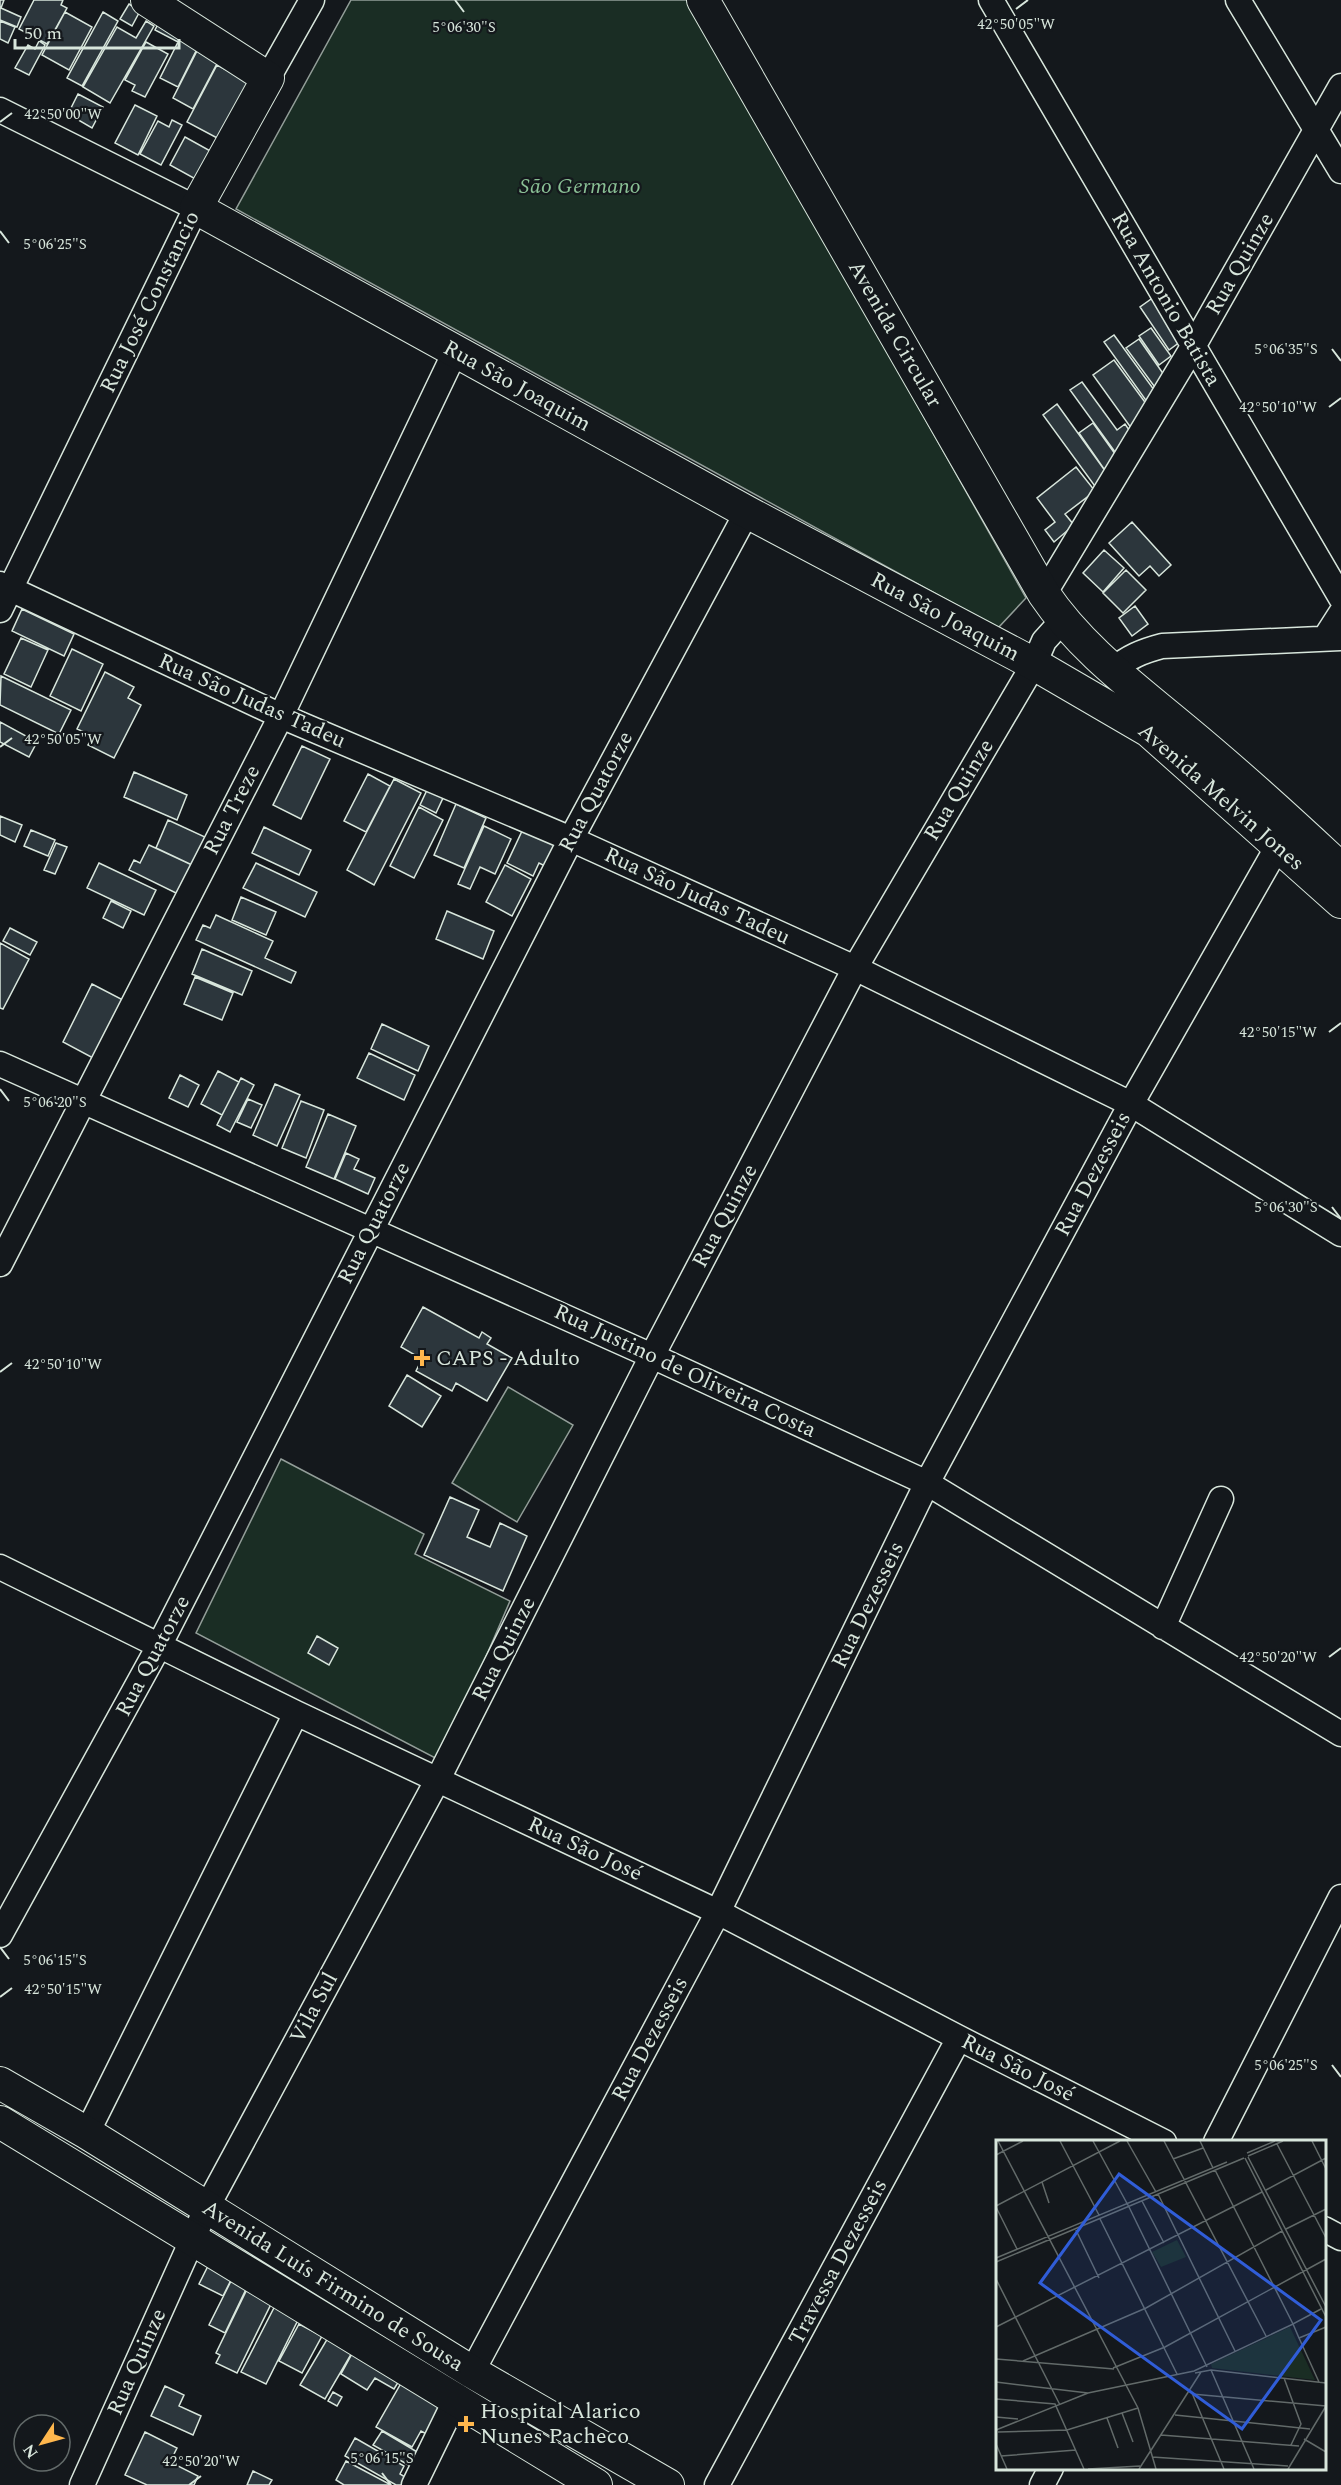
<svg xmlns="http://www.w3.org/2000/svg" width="1341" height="2485" font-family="Spectral,serif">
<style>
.green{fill:#1a2d24;stroke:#939e99;stroke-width:1.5}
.building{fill:#2c363c;stroke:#d8e6dc;stroke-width:1.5}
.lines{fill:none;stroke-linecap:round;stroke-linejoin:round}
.minor-casing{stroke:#d8e6dc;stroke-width:27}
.major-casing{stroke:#d8e6dc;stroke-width:34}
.minor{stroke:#14181c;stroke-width:24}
.major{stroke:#14181c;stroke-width:32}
.ticks{fill:none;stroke:#d8e6dc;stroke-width:2}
.poi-dot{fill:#ffb74d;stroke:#14181c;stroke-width:2}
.labels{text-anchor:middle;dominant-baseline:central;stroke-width:4.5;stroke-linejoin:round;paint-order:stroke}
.park-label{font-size:22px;font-style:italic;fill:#8ac095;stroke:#14181c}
.street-label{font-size:22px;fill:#d8e6dc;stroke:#14181c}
.poi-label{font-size:22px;fill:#d8e6dc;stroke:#14181c;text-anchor:start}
.inset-road{fill:none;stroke:#626a69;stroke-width:1.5}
.view{fill:#305dd8;fill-opacity:0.15;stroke:#305dd8;stroke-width:3}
.inset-edge{fill:none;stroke:#d8e6dc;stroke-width:3}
.ticks-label{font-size:15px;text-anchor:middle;fill:#d8e6dc;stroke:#14181c;stroke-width:4.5;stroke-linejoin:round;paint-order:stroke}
</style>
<rect width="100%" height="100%" fill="#14181c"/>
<!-- green -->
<path class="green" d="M 351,0 L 689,0 L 1026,598 L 998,628 L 236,209 Z
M 508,1387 L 573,1425 L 517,1522 L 452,1483 Z
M 281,1459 L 424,1534 L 415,1554 L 510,1601 L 441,1761 L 196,1633 Z"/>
<!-- building -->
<path class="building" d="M 0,0 L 4,0 L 1,8 L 21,17 L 17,27 L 0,20 Z
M 34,0 L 63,0 L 61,5 L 67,8 L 47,44 L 19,29 Z
M 129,4 L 140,11 L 132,26 L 120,19 Z
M 65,12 L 92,27 L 69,70 L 42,55 Z
M 103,12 L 118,21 L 82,86 L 67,78 Z
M 160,20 L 183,32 L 178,42 L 155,30 Z
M 0,21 L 15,27 L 8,43 L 0,39 Z
M 146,21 L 154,26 L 110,103 L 83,87 L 117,27 L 136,38 Z
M 182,34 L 200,43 L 178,87 L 160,78 Z
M 39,41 L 45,45 L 29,75 L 15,68 L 28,45 L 35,49 Z
M 146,42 L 168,54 L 145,97 L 132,91 L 135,85 L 125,80 Z
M 200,45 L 221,56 L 193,109 L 173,98 Z
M 217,65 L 253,84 L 219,139 L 187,122 Z
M 78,94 L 103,107 L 92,128 L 68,114 Z
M 135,105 L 157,116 L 138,155 L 115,143 Z
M 172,120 L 182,125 L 161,165 L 140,154 L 158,121 L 169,127 Z
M 185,137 L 214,153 L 199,181 L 170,165 Z
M 1154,297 L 1184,339 L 1169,350 L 1140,307 Z
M 1151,328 L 1171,356 L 1159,365 L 1139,336 Z
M 1114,335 L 1160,398 L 1150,406 L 1104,342 Z
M 1139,339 L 1169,382 L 1157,390 L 1126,348 Z
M 1114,360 L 1150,409 L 1134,432 L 1093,375 Z
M 1082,382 L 1117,430 L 1125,424 L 1134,437 L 1115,452 L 1070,390 Z
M 1057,404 L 1111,479 L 1097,489 L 1043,415 Z
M 1093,423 L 1118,458 L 1104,469 L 1079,433 Z
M 1076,467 L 1095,491 L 1065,514 L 1074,525 L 1054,542 L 1045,530 L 1055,522 L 1037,498 Z
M 1132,522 L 1171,565 L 1159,576 L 1150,566 L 1139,576 L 1109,543 Z
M 1104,550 L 1124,568 L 1103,592 L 1083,573 Z
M 1126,570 L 1146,590 L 1123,613 L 1103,593 Z
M 1135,606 L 1148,624 L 1132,636 L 1119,618 Z
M 22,609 L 74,634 L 64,656 L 12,631 Z
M 21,638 L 48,650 L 31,687 L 4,674 Z
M 72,649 L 103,664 L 81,711 L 50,696 Z
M 105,672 L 134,687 L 128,698 L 141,705 L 114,758 L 88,745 L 93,736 L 77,729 Z
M 1,676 L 71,710 L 59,734 L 0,705 Z
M 0,722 L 37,742 L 29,757 L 0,742 Z
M 302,746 L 330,759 L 301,819 L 273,805 Z
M 134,772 L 187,795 L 177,820 L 124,797 Z
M 368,774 L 390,786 L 366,832 L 344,821 Z
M 394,779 L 421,793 L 374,885 L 347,870 Z
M 427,790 L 443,798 L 436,813 L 420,805 Z
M 456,804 L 486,818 L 464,868 L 434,855 Z
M 419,807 L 443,820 L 414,878 L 390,866 Z
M 0,816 L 22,825 L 15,842 L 0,835 Z
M 168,820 L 205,837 L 192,865 L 156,848 Z
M 484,826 L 511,839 L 495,874 L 480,867 L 470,889 L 458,884 Z
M 264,827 L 311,850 L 299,875 L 252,853 Z
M 523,829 L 557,846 L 547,867 L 539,863 L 533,876 L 507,863 Z
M 31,830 L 55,840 L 48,856 L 24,846 Z
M 56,843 L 67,847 L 55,874 L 44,870 Z
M 149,845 L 192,865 L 178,894 L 129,870 L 134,860 L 140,863 Z
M 99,863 L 156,890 L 144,915 L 87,888 Z
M 256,863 L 317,892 L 305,917 L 243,888 Z
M 505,865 L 531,879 L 512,916 L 486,902 Z
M 241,897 L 276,912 L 266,935 L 232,920 Z
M 111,901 L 131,911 L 123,928 L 103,918 Z
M 447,911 L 494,931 L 483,959 L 436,939 Z
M 216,915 L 273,941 L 265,958 L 296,972 L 291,983 L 196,940 L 203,925 L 210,928 Z
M 10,928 L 37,942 L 30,955 L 3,941 Z
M 0,943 L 29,959 L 3,1009 L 0,1008 Z
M 202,949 L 252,971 L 242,995 L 192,974 Z
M 195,977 L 233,993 L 222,1020 L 184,1004 Z
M 92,984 L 123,1000 L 93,1058 L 63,1042 Z
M 382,1024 L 429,1046 L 418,1071 L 371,1049 Z
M 369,1053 L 415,1075 L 404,1100 L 357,1078 Z
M 218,1071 L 239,1082 L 222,1115 L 201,1104 Z
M 180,1075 L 199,1085 L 188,1107 L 169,1098 Z
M 241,1078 L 254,1085 L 230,1132 L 217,1125 Z
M 275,1084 L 300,1095 L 277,1146 L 253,1135 Z
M 248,1099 L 262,1105 L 251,1128 L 237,1122 Z
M 301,1101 L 324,1110 L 306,1158 L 282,1148 Z
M 328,1114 L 356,1126 L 334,1179 L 306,1167 Z
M 346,1153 L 359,1159 L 354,1169 L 375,1178 L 368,1194 L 335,1179 Z
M 423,1307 L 479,1338 L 482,1332 L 491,1338 L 487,1344 L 512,1358 L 487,1401 L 456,1383 L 452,1391 L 416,1371 L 422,1359 L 401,1347 Z
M 407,1375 L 441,1396 L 422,1427 L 389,1406 Z
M 450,1497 L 479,1510 L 467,1537 L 490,1547 L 500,1523 L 527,1536 L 503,1591 L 424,1555 Z
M 317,1636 L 338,1648 L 329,1665 L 308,1653 Z
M 210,2262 L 234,2274 L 223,2296 L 199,2284 Z
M 235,2273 L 250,2281 L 225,2333 L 209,2325 Z
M 251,2281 L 276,2294 L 237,2373 L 216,2363 L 220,2355 L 216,2353 Z
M 278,2300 L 302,2312 L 266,2384 L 241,2372 Z
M 299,2324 L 322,2336 L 302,2373 L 279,2361 Z
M 329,2336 L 353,2351 L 325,2399 L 300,2385 Z
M 353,2352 L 402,2376 L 394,2389 L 375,2378 L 367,2390 L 341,2374 Z
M 404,2378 L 450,2404 L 432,2437 L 421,2431 L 412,2447 L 376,2427 Z
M 165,2386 L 184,2395 L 179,2406 L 201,2416 L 193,2435 L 151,2416 Z
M 333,2392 L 342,2397 L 337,2406 L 328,2401 Z
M 382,2431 L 419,2453 L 412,2467 L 373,2445 Z
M 145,2432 L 177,2448 L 170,2462 L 198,2476 L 194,2485 L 147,2485 L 125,2475 Z
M 355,2438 L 404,2466 L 400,2474 L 413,2482 L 411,2485 L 396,2485 L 345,2456 Z
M 346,2461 L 391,2485 L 344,2485 L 336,2480 Z
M 253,2471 L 272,2480 L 269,2485 L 247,2485 Z"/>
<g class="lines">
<defs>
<path id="minor" d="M 991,0 L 1341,598
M 1238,0 L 1341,171
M 268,78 L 312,0
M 0,110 L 196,208 L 0,610
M 0,584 L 281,716 L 571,839 L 855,968 L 1131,1104 L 1341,1234
M 1044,594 L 1194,345 L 1341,86
M 1325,638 L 1341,613
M 1113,670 C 1128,657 1143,651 1162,646 L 1341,638
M 0,1064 L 652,1356 L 927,1483 L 1341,1734
M 0,1264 L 281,716 L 455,352
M 0,1567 L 296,1713 L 718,1912 L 959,2038 L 1164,2142
M 1163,1627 L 1221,1499
M 0,1935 L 159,1646 L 571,839 L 747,512
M 87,2133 L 296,1713
M 1216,2142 L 1341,1897
M 1324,2229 L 1341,2238
M 472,2372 L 718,1912 L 927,1483 L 1131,1104 L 1278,846
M 82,2485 L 207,2207 L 438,1779 L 652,1356 L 855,968 L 1034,664 L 1044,641 L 1062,621
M 414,2485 L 455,2401
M 717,2485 L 959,2038
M 1042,2485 L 1051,2468"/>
<path id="major" d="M 147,0 L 268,78 L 196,208 L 747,512 L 1034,664 L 1149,731 L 1341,902
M 703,0 L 1044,594 C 1081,649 1135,688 1185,730 C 1238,774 1290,821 1341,869
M 0,2083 L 87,2133 L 472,2372 L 668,2485
M 0,2122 L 596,2485"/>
</defs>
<!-- minor casing -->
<use href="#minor" class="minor-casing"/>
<!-- major casing -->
<use href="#major" class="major-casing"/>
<!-- minor -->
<use href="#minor" class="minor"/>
<!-- major -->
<use href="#major" class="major"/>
</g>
<!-- ticks -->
<path class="ticks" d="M 455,0 L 464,12M 1016,9 L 1028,0M 0,122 L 12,113M 0,231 L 9,243M 1332,349 L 1341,361M 1329,407 L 1341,398M 0,747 L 12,738M 1329,1032 L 1341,1023M 0,1089 L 9,1101M 1332,1207 L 1341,1219M 0,1372 L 12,1363M 1329,1657 L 1341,1648M 0,1947 L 9,1959M 0,1997 L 12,1988M 1332,2065 L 1341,2077M 382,2473 L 391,2485M 189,2485 L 201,2476"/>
<!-- markers -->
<g class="poi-dot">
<path d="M419 1349h6v6h6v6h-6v6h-6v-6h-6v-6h6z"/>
<path d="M463 2415h6v6h6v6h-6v6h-6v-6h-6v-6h6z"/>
</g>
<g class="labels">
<!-- park labels -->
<g class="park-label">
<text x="580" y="186">São Germano</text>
</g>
<!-- street labels -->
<g class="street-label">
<text transform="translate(1240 264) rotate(-60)">Rua Quinze</text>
<text transform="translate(1166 299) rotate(60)">Rua Antonio Batista</text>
<text transform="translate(150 302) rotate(-64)">Rua José Constancio</text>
<text transform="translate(895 334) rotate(60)">Avenida Circular</text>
<text transform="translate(517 386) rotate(29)">Rua São Joaquim</text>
<text transform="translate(945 617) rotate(28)">Rua São Joaquim</text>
<text transform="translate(252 701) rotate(24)">Rua São Judas Tadeu</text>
<text transform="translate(959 790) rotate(-59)">Rua Quinze</text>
<text transform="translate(596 792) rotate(-62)">Rua Quatorze</text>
<text transform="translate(1221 797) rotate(41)">Avenida Melvin Jones</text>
<text transform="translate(232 810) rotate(-63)">Rua Treze</text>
<text transform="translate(697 896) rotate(25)">Rua São Judas Tadeu</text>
<text transform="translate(1093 1174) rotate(-62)">Rua Dezesseis</text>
<text transform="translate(725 1216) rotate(-62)">Rua Quinze</text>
<text transform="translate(374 1223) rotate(-63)">Rua Quatorze</text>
<text transform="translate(685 1371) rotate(25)">Rua Justino de Oliveira Costa</text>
<text transform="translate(868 1605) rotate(-64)">Rua Dezesseis</text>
<text transform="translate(504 1649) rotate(-63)">Rua Quinze</text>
<text transform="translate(153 1656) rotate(-62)">Rua Quatorze</text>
<text transform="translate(585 1849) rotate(25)">Rua São José</text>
<text transform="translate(314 2008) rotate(-62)">Vila Sul</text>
<text transform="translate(650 2039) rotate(-62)">Rua Dezesseis</text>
<text transform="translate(1018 2068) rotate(27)">Rua São José</text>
<text transform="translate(838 2262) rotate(-62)">Travessa Dezesseis</text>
<text transform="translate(333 2286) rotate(32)">Avenida Luís Firmino de Sousa</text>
<text transform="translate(137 2362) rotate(-66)">Rua Quinze</text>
</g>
<!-- poi labels -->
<g class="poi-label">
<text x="436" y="1358">CAPS - Adulto</text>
<text x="480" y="2411">Hospital Alarico<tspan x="480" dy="25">Nunes Pacheco</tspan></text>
</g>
</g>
<!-- overview -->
<g transform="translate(996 2140)">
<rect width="330" height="330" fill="#14181c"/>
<path d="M 181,100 L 190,117 L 165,127 L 156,112 ZM 294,187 L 319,240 L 216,228 L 215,224 Z" fill="#1a2d24"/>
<path class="inset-road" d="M 2,1 L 142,268 L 160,329M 64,1 L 103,75M 97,1 L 133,67 L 211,227M 131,1 L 160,52M 168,1 L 270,196M 204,1 L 217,28M 316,1 L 330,29M 281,4 L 330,98M 251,13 L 279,1M 0,15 L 27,1M 252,16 L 287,1M 252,17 L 330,167M 249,18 L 330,177M 177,19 L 207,8M 219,30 L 297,184 L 325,169M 46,42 L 53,63M 270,50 L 330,18M 162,54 L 239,211M 146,61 L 168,103M 0,66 L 124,1M 0,67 L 21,109M 104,79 L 181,234M 79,88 L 103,138M 290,89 L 330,69M 0,118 L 231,22M 0,122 L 248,18M 0,139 L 64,265M 0,187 L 266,52M 303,198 L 323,242M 0,219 L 118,229M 27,221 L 150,168 L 286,91M 117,228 L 169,207 L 330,119M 215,230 L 258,329M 199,233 L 215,230 L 330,243M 288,238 L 305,284 L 295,305M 0,242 L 92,253M 196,253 L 228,329M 196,254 L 330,266M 0,259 L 59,264 L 88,329M 126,273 L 137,302M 179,275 L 314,289M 0,277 L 22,279M 111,278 L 122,308M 0,290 L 92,253 L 198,231 L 297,184 L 303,198 L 330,187M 2,292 L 71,290 L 142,268M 165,295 L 303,306M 308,299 L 330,312M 0,304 L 11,329M 5,316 L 80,310M 156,317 L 292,326M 92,329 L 144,326M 143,329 L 205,232M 292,329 L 330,266"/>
<path class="view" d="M 123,34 L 325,180 L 246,289 L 44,143 Z"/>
<rect width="330" height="330" class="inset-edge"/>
</g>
<g class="ticks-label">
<text x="1016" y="29">42°50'05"W</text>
<text x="464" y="32">5°06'30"S</text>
<text x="63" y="119">42°50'00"W</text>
<text x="55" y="249">5°06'25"S</text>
<text x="1286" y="354">5°06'35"S</text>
<text x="1278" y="412">42°50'10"W</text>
<text x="63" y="744">42°50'05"W</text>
<text x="1278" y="1037">42°50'15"W</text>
<text x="55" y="1107">5°06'20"S</text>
<text x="1286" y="1212">5°06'30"S</text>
<text x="63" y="1369">42°50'10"W</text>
<text x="1278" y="1662">42°50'20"W</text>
<text x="55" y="1965">5°06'15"S</text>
<text x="63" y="1994">42°50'15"W</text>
<text x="1286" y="2070">5°06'25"S</text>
<text x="382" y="2463">5°06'15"S</text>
<text x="201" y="2466">42°50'20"W</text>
</g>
<!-- north arrow -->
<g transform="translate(42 2443) rotate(234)"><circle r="28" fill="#14181c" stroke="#626a69" stroke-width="1.5"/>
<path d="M0-4.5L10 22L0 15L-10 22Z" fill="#ffb74d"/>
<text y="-9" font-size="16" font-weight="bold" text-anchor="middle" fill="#d8e6dc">N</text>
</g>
<!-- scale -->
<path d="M15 39v9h164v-9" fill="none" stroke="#d8e6dc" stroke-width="3"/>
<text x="24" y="39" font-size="18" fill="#d8e6dc" stroke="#14181c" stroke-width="4.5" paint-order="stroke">50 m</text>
</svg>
